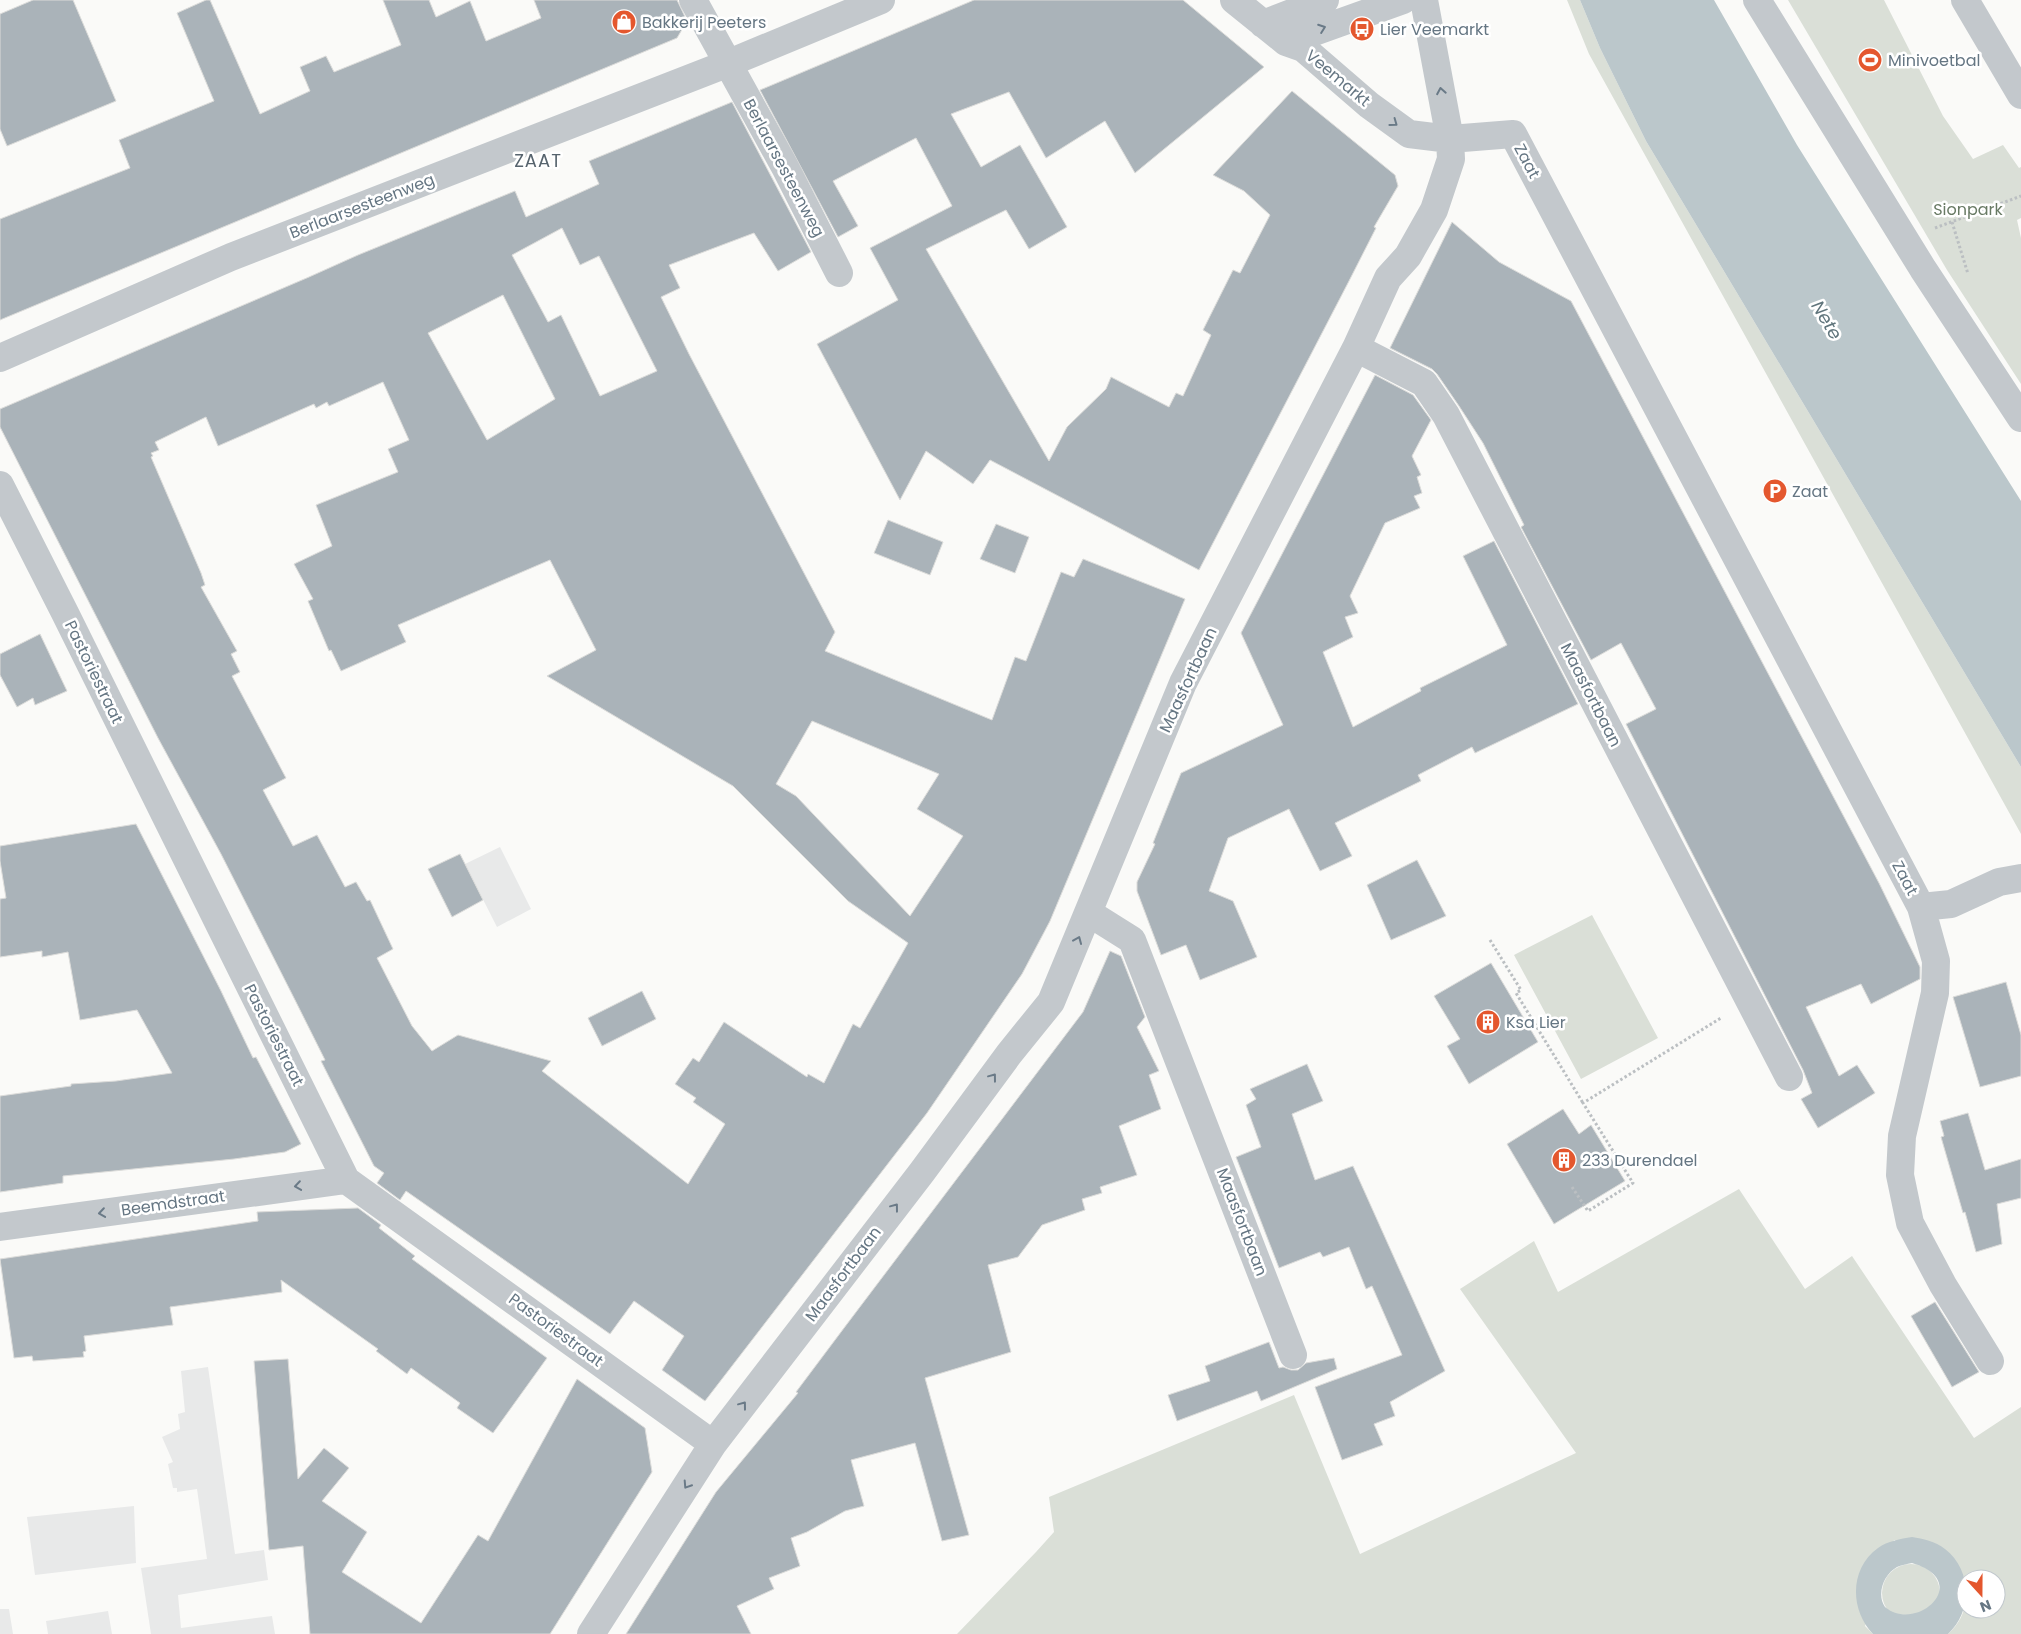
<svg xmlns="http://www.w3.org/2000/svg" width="2021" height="1634" font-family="Poppins,sans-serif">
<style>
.built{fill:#e8e9e9}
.green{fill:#dadfd7}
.water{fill:#bbc7cb;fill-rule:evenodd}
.building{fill:#aab3b9;stroke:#dcdcda;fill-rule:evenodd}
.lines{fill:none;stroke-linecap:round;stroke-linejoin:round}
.path{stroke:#bbbfc2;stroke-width:3;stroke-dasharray:2.5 2.5;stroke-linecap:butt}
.minor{stroke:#c3c8cc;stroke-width:28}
.oneway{stroke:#6a7a87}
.labels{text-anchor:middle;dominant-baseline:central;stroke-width:5;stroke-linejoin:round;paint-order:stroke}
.poi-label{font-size:16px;fill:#657683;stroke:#fff;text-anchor:start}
.street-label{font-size:16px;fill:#657683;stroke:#fff}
.park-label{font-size:16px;fill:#687a64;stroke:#fff}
.neighbourhood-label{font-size:18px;letter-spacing:1px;fill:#57646e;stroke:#fff}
.water-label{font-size:18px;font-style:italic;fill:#60757c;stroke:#fff}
</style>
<rect width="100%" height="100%" fill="#fafaf8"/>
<!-- built -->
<path class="built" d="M 500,847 L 531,909 L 497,927 L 465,864 Z
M 208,1367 L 235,1554 L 264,1550 L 268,1580 L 178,1595 L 181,1628 L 272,1616 L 275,1634 L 151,1634 L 141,1568 L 207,1559 L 197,1489 L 177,1492 L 177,1488 L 173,1488 L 168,1464 L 173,1462 L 162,1437 L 180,1429 L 178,1414 L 185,1412 L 181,1371 Z
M 134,1506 L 136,1563 L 35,1575 L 27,1517 Z
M 0,1609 L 9,1609 L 13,1634 L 0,1634 Z
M 108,1611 L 112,1634 L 48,1634 L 46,1621 Z"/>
<!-- green -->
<path class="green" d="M 1567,0 L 1580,0 L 1600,48 L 1646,141 L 2021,767 L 2021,834 L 1589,54 Z
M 1788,0 L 1884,0 L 1943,116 L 1973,159 L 2003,145 L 2019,168 L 2021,167 L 2021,218 L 2017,220 L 2021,238 L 2021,384 L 1947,270 Z
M 1592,915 L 1658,1038 L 1581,1079 L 1514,955 Z
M 1739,1189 L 1805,1289 L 1852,1256 L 1974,1438 L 2021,1407 L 2021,1634 L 1948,1634 C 1959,1624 1964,1614 1966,1600 L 1966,1609 L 1996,1609 L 1996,1579 L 1966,1579 L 1966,1588 L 1964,1577 L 1894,1540 L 1865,1626 L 1873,1634 L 957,1634 L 1036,1552 L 1054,1532 L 1049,1497 L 1294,1395 L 1360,1554 L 1576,1453 L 1460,1289 L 1534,1241 L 1558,1292 Z
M1882 1593a29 29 0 1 1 58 0a29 29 0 1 1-58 0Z"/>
<!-- water -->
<path class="water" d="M 1580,0 L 1714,0 L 1797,145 L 2021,501 L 2021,767 L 1646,141 L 1600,48 Z
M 1912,1537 C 1923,1539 1935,1541 1945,1549 C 1972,1570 1973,1611 1948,1634 L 1873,1634 C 1850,1610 1849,1569 1878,1548 C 1888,1541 1900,1539 1912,1537 ZM 1912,1563 C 1974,1581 1917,1634 1885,1607 C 1876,1594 1884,1574 1897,1567 C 1901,1565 1907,1564 1912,1563 Z"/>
<!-- building -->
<path class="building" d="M 33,0 L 73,0 L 116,101 L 7,146 L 0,129 L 0,14 Z
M 206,0 L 210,0 L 260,114 L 310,91 L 300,67 L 326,56 L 334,72 L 401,45 L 383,0 L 429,0 L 436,17 L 470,1 L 486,41 L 541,18 L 534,0 L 677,0 L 687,21 L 677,38 L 0,320 L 0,219 L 130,168 L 119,140 L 214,101 L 177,13 Z
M 974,0 L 1183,0 L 1264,67 L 1135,173 L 1105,121 L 1046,158 L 1009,92 L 951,114 L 981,167 L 1020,145 L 1067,227 L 1029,249 L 1006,210 L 926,249 L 1049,461 L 1067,427 L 1106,389 L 1111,377 L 1169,407 L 1176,393 L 1183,396 L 1211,335 L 1203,330 L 1233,270 L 1240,273 L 1270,215 L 1244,191 L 1213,175 L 1292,91 L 1395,175 L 1398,186 L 1374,227 L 1376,228 L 1349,281 L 1199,570 L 990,460 L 973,484 L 926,451 L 900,500 L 817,344 L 898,300 L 870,248 L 952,206 L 916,138 L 833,181 L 858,226 L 838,237 L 760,90 Z
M 732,102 L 811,252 L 778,271 L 754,233 L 669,265 L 680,288 L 661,297 L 689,354 L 835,632 L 825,651 L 992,720 L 1015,657 L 1026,661 L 1061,572 L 1074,577 L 1083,559 L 1185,599 L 1050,921 L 1022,974 L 927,1113 L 705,1401 L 662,1370 L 684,1336 L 634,1301 L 610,1334 L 406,1191 L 400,1200 L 377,1183 L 384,1173 L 374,1166 L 321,1061 L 325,1060 L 295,1000 L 221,854 L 158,738 L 0,427 L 0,409 L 309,277 L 358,255 L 515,191 L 526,217 L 599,184 L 589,161 ZM 562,228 L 580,265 L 599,256 L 657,371 L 600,396 L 561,315 L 548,322 L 512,255 ZM 503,295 L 555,399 L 487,440 L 428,333 ZM 383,382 L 409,440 L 388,449 L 398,472 L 316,505 L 332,546 L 294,564 L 313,599 L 308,601 L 329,651 L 331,650 L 341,671 L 406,642 L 398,625 L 550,560 L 596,650 L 547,676 L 733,786 L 848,901 L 908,943 L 860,1028 L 853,1024 L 824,1083 L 808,1074 L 807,1077 L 724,1022 L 699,1062 L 693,1058 L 675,1084 L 696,1098 L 693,1102 L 725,1124 L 688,1184 L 542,1071 L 551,1061 L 458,1035 L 432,1051 L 412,1026 L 377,958 L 393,949 L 370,900 L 367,901 L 356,882 L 345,887 L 317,835 L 293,846 L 263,790 L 286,778 L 232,676 L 240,672 L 231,654 L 237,651 L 201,587 L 205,585 L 201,573 L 151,457 L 153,456 L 151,453 L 159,450 L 155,442 L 206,417 L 218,446 L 314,404 L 316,408 L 327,402 L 329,406 ZM 812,721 L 939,774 L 917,809 L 963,836 L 910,916 L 796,796 L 776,784 Z
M 1452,222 L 1499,262 L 1571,301 L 1879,883 L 1920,967 L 1920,979 L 1871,1004 L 1861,984 L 1806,1007 L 1839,1076 L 1857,1065 L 1875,1093 L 1818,1128 L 1801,1099 L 1812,1093 L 1803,1070 L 1626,724 L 1656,709 L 1621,643 L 1591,660 L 1521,527 L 1524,525 L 1483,443 L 1459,406 L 1437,374 L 1432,369 L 1390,348 Z
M 1375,375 L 1413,395 L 1431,420 L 1412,456 L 1421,475 L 1417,477 L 1422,493 L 1414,496 L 1420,508 L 1385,523 L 1350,596 L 1358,613 L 1345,617 L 1353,637 L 1323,652 L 1353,727 L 1421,691 L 1420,688 L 1507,645 L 1463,556 L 1494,541 L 1578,704 L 1475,753 L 1472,747 L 1418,775 L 1421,781 L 1335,823 L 1352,856 L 1320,871 L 1289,809 L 1228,838 L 1209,891 L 1233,901 L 1257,957 L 1200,980 L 1186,945 L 1161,955 L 1137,891 L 1137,882 L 1155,844 L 1153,843 L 1181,773 L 1283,725 L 1241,633 Z
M 888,520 L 943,542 L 930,575 L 874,553 Z
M 996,524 L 1029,537 L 1015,573 L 980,559 Z
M 40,634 L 67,691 L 35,705 L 33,698 L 17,707 L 0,675 L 0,654 Z
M 136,824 L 221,991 L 253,1058 L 256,1057 L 301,1144 L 285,1152 L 234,1159 L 63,1176 L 63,1183 L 0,1192 L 0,1096 L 71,1086 L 71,1084 L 116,1081 L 172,1073 L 137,1010 L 80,1020 L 68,952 L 42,957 L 42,951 L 0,957 L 0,899 L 6,898 L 0,861 L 0,846 Z
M 460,854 L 483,900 L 452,917 L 428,869 Z
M 1417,860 L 1446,916 L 1391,940 L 1367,885 Z
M 1110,951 L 1121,956 L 1145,1017 L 1137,1027 L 1159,1071 L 1149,1075 L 1161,1109 L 1119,1126 L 1137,1175 L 1100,1187 L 1102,1193 L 1082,1199 L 1085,1210 L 1042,1225 L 1018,1257 L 988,1265 L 1011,1352 L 925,1378 L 969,1535 L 942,1541 L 915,1443 L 851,1460 L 864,1506 L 845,1511 L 807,1532 L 791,1538 L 800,1566 L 769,1578 L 774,1589 L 737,1606 L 751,1634 L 626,1634 L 716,1492 L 798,1393 L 796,1392 L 847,1324 L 1083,1012 Z
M 1491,963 L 1538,1042 L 1469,1084 L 1447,1046 L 1460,1039 L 1434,996 Z
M 2006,982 L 2021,1035 L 2021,1076 L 1980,1087 L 1953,997 Z
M 642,991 L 656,1019 L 602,1046 L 588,1018 Z
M 1307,1064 L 1323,1101 L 1292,1114 L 1315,1180 L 1353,1166 L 1445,1371 L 1390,1402 L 1395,1416 L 1374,1424 L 1383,1445 L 1342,1460 L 1315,1387 L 1402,1355 L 1372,1286 L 1366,1289 L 1349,1247 L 1323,1257 L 1320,1252 L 1279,1268 L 1236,1157 L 1261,1147 L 1246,1105 L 1256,1099 L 1250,1089 Z
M 1563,1109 L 1579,1134 L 1591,1125 L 1625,1181 L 1554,1224 L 1507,1144 Z
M 1968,1113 L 1985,1170 L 2021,1159 L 2021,1198 L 1997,1204 L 2002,1244 L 1976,1252 L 1965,1212 L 1963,1213 L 1941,1137 L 1944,1136 L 1940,1121 Z
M 358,1208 L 381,1225 L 379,1228 L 415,1256 L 412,1259 L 547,1358 L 493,1433 L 457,1408 L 460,1403 L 411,1368 L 407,1374 L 376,1351 L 378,1349 L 281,1280 L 282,1292 L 170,1307 L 173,1325 L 84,1336 L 86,1351 L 83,1352 L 84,1357 L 33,1361 L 32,1356 L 14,1358 L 0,1259 L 258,1221 L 257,1212 Z
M 1935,1302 L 1979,1372 L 1952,1387 L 1911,1316 Z
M 1269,1342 L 1279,1368 L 1283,1367 L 1291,1370 L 1298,1370 L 1306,1363 L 1334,1358 L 1337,1369 L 1261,1401 L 1257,1391 L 1177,1421 L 1168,1395 L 1210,1381 L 1205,1366 Z
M 288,1359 L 298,1479 L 324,1448 L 349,1468 L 322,1501 L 367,1532 L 342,1572 L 421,1623 L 478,1535 L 488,1541 L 577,1379 L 645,1428 L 652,1472 L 550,1634 L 310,1634 L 303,1546 L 269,1550 L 254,1361 Z"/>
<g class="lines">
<!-- path -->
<path class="path" d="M 1952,222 L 1968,274
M 1935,228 L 2021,196
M 1490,940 L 1521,990 L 1516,993 L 1583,1103
M 1572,1187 L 1588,1211 L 1633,1183 L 1583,1103 L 1721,1018"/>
<!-- minor -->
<path class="minor" d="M 693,0 L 785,167 L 839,273
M 1234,0 L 1286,42 L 1303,48 L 1369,105 L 1409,134 L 1450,139 L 1513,134 L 1921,907 L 1936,961 L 1935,993 L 1902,1136 L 1900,1175 L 1910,1223 L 1943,1285 L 1990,1361
M 1757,0 L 1923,269 L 2021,418
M 1965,0 L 2021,95
M 1263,24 L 1325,0
M 1286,42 L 1403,0
M 1356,348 L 1424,383 L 1446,415 L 1789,1077
M 0,358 L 231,257 L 729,63 L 881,0
M 0,485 L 65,613 L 346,1180 L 713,1444
M 1921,907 L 1951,904 L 1999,882 L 2021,878
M 1089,913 L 1132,940 L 1293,1355
M 0,1227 L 346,1180
M 591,1634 L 713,1444 L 922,1172 L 1009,1054 L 1051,1002 L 1183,683 L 1356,348 L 1388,278 L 1408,256 L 1434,210 L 1451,159 L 1450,139 L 1424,0"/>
</g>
<!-- one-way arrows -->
<defs><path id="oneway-chevron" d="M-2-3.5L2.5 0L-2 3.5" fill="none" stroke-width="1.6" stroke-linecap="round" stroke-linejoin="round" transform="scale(1.25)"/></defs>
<g class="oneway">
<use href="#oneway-chevron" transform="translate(1322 28) rotate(-20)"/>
<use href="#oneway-chevron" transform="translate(1441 91) rotate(-100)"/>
<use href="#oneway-chevron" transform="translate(1394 123) rotate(36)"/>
<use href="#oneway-chevron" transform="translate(1078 940) rotate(-67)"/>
<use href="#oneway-chevron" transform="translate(993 1077) rotate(-53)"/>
<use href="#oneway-chevron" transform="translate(298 1186) rotate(172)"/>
<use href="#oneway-chevron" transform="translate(895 1207) rotate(-53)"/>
<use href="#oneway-chevron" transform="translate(102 1213) rotate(172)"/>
<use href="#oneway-chevron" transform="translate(743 1405) rotate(-53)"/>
<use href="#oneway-chevron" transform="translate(687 1485) rotate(123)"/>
</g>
<!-- icons -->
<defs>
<symbol id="shop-disc" viewBox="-11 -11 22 22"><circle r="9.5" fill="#e4572e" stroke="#fff"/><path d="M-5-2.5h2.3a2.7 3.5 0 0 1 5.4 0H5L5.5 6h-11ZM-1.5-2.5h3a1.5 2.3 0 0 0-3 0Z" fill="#fff"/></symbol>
<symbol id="bus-disc" viewBox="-11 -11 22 22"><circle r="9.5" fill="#e4572e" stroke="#fff"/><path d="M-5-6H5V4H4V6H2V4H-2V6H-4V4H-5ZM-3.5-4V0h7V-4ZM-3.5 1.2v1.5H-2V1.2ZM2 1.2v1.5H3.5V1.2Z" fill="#fff"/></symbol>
<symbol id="stadium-disc" viewBox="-11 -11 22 22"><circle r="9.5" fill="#e4572e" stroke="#fff"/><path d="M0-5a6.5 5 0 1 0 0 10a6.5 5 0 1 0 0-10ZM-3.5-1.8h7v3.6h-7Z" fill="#fff"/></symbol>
<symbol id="parking-disc" viewBox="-11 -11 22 22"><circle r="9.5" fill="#e4572e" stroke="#fff"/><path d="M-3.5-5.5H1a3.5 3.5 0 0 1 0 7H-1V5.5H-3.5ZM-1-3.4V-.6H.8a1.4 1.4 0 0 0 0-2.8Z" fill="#fff"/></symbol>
<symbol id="building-disc" viewBox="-11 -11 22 22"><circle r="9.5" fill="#e4572e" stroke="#fff"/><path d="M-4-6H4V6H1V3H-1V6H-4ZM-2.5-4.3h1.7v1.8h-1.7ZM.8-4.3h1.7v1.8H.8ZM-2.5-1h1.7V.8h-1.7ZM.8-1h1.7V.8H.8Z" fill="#fff"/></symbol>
</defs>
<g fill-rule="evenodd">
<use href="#shop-disc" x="610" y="8" width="28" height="28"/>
<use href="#bus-disc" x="1348" y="15" width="28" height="28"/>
<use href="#stadium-disc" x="1856" y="46" width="28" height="28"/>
<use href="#parking-disc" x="1761" y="477" width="28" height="28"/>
<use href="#building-disc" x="1474" y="1008" width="28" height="28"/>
<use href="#building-disc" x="1550" y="1146" width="28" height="28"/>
</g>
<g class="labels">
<!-- poi labels -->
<g class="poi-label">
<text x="642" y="22">Bakkerij Peeters</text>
<text x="1380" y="29">Lier Veemarkt</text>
<text x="1888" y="60">Minivoetbal</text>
<text x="1792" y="491">Zaat</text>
<text x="1506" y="1022">Ksa Lier</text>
<text x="1582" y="1160">233 Durendael</text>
</g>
<!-- street labels -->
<g class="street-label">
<text transform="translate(1338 78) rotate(40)">Veemarkt</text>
<text transform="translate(1527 161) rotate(62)">Zaat</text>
<text transform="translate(784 168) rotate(62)">Berlaarsesteenweg</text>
<text transform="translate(362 206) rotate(-21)">Berlaarsesteenweg</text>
<text transform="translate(94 672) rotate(64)">Pastoriestraat</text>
<text transform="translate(1188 680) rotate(-65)">Maasfortbaan</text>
<text transform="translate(1591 695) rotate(63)">Maasfortbaan</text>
<text transform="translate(1905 878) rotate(62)">Zaat</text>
<text transform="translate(274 1035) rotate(63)">Pastoriestraat</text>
<text transform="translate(173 1203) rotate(-8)">Beemdstraat</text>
<text transform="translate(1242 1222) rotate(69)">Maasfortbaan</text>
<text transform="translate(843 1274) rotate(-53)">Maasfortbaan</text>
<text transform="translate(556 1330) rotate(36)">Pastoriestraat</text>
</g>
<!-- park labels -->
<g class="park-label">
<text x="1968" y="209">Sionpark</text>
</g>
<!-- neighbourhood labels -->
<g class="neighbourhood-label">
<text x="538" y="160">ZAAT</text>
</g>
<!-- water labels -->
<g class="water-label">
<text transform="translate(1827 320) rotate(59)">Nete</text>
</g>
</g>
<!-- north arrow -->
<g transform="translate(1981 1594) rotate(159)"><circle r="24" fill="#ffffff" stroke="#c1c8cd"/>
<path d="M0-4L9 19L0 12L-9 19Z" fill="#e4572e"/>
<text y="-8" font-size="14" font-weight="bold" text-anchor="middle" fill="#657683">N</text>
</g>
</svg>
